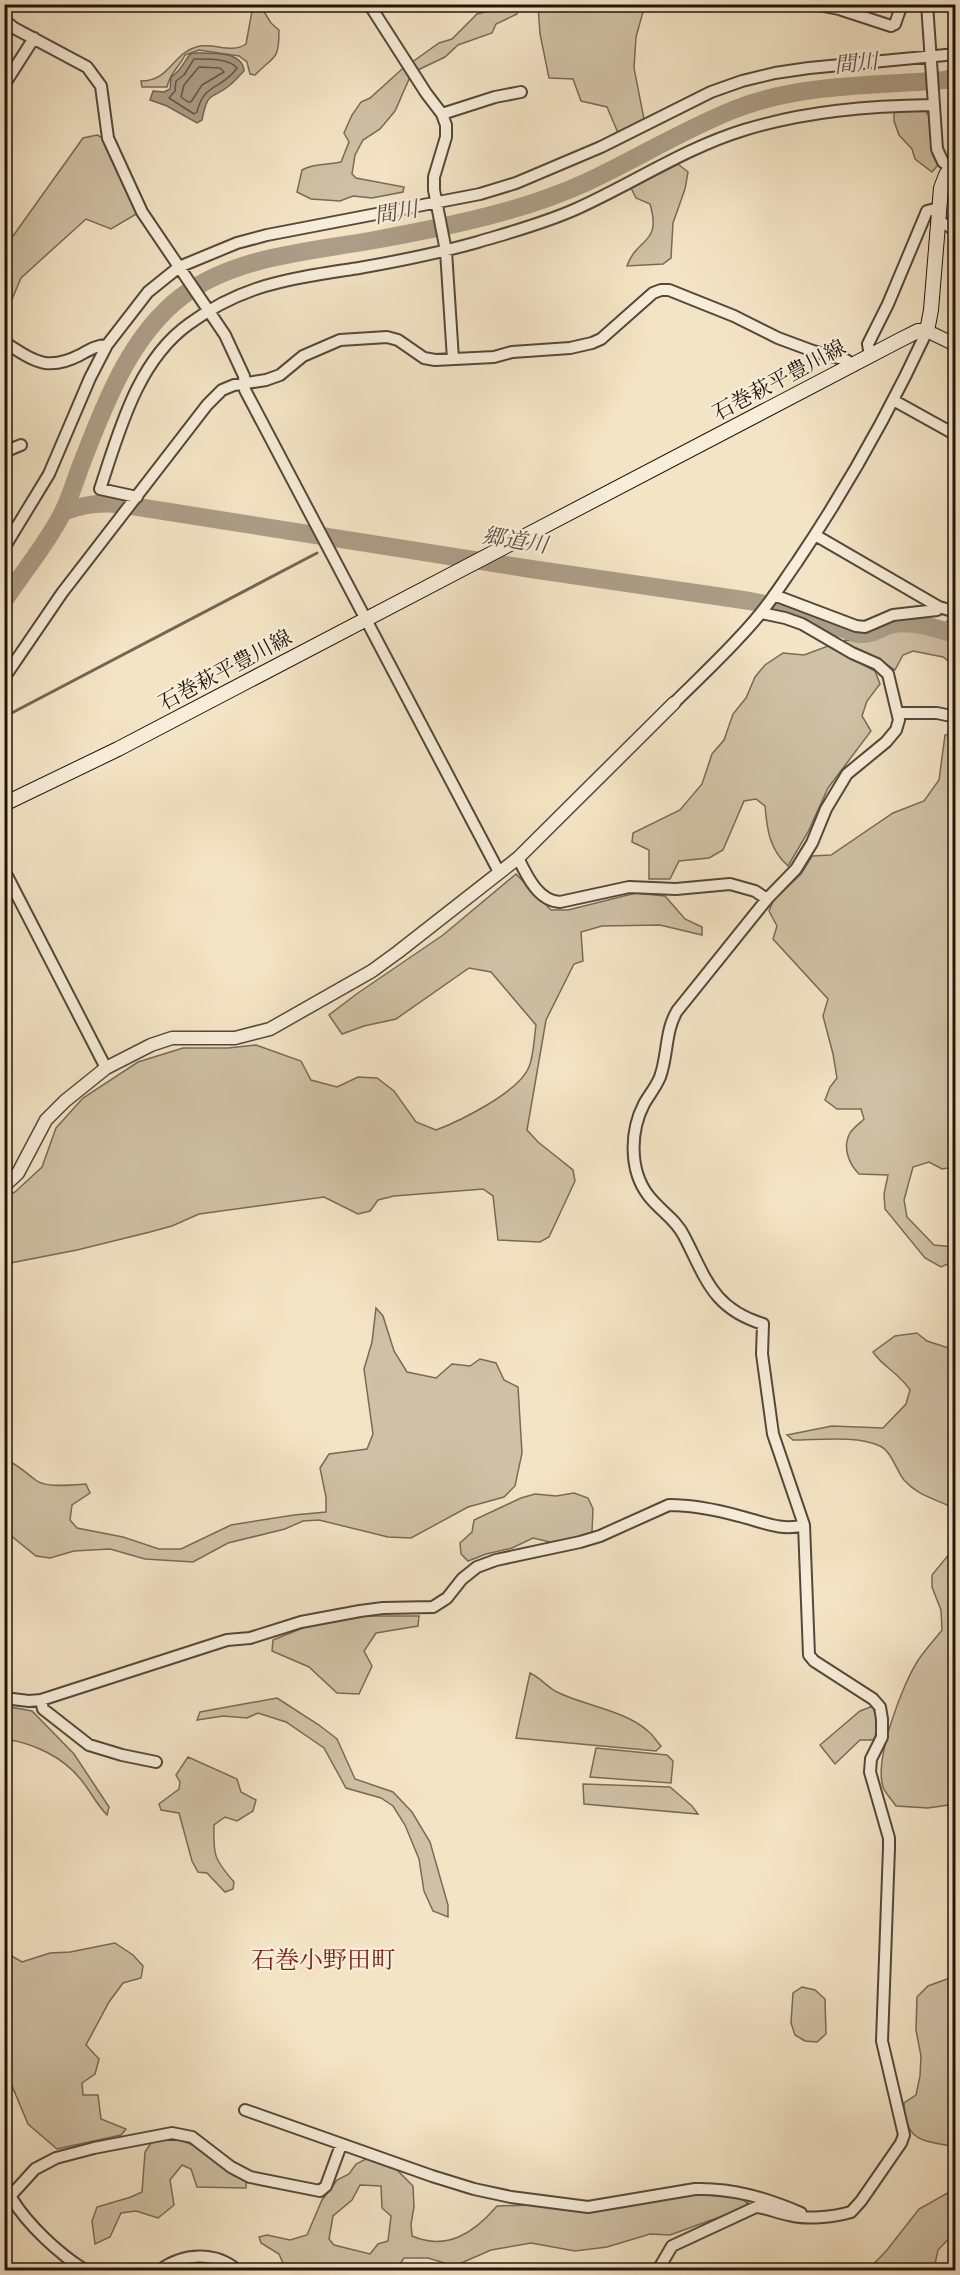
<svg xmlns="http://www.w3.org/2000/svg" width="960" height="2275" font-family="'IM FELL Great Primer','Noto Serif JP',serif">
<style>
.green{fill:#cfc1a5;stroke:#786a58;stroke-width:1.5;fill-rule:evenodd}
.water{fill:#ab9d86;stroke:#736655;stroke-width:1.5}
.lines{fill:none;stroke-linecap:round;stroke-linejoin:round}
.shore{stroke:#665848;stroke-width:1.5}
.stream{stroke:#736655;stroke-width:3}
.river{stroke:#ab9d86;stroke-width:18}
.minor-casing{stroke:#55483a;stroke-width:14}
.tertiary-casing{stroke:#55483a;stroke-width:15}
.secondary-casing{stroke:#20140b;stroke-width:16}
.minor{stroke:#f7edd9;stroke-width:10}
.tertiary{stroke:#f7edd9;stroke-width:12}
.secondary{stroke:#f7edd9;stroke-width:14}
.labels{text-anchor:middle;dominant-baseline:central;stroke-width:4.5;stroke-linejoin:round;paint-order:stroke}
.street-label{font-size:21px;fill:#20140b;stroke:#f7edd9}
.water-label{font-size:22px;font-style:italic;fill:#5f5242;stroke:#f7edd9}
.quarter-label{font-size:24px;fill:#7a1f14;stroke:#f7edd9}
</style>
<rect width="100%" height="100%" fill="#f3e4c5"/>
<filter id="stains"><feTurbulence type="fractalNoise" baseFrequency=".00333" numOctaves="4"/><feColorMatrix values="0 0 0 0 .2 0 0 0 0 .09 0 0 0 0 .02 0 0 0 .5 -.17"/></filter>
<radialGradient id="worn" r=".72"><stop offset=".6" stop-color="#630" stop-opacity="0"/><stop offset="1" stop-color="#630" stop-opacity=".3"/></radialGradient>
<!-- green -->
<path class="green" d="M 250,5 L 260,5 L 271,23 L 279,30 C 279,62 274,55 255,75 L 250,74 L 247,62 L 239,56 L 199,50 L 185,55 C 179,68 170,72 167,87 L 142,87 L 141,81 C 170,81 172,54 196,47 C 213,41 230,55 246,44 L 252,11 Z
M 538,5 L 645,5 L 636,37 L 634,68 L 644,119 L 618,133 L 607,107 L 581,101 L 573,79 L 549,78 L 540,34 Z
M 501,8 L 516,8 L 517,14 L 496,24 L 492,33 L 458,45 L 445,57 L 420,69 L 410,77 L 395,111 L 380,129 L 363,140 L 355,155 L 352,174 L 356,178 L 404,187 L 403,192 L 372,198 L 353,196 L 340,201 L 311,199 L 297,192 L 302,170 C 313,163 329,165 341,162 L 349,142 L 344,133 L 352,115 L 361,102 L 370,98 L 401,70 L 439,43 L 452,39 L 477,14 Z
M 898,109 L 924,109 L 929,116 L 932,153 L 938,165 L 932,172 L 915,159 L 912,149 L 899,135 L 894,121 L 894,112 Z
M 97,135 L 105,139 L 138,213 L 111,229 L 86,219 L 21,278 L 5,316 L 5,238 L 13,236 L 83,138 Z
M 678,164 L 688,172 L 685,189 L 673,223 L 671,258 L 663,264 L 627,266 C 637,237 662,245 650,204 L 636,198 L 631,188 Z
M 953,615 L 955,615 L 955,666 L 943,657 L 913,651 L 903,655 L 895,670 L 880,660 L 845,644 L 845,640 L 861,641 L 874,639 L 889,632 L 911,629 L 936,633 Z
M 828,646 L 875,671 L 880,684 L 867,701 L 862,716 L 871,731 L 828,788 L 808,832 L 788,866 C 769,849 767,829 765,806 L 756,799 L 744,801 L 723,850 L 709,858 L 679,861 L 670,879 L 649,879 L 649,850 L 632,842 L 633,833 L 680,810 L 702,784 L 712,754 L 724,740 L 733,714 L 746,698 L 755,677 L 765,665 L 783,653 L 804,655 Z
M 955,732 L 955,1167 L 942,1169 L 929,1162 L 913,1167 L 904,1200 L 907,1217 L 934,1245 L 955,1247 L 955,1261 L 941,1267 L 925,1258 L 885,1209 L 884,1194 L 888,1175 L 859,1174 C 849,1164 842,1147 850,1133 C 853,1128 860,1123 864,1119 L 861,1109 L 837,1109 L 825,1100 L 830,1087 L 837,1078 L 833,1054 L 823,1016 L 828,999 L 773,939 L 777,926 L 769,911 L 773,901 L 801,874 L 812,856 L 831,855 L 893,813 L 924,801 L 939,780 L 945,735 Z
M 516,874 L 551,910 L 568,910 L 636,893 L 665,896 L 685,919 L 702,927 L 702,935 L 660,925 L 602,926 L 581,932 L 583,961 L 574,964 L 546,1020 L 527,1130 L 538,1142 L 573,1170 L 575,1181 L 549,1237 L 540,1242 L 498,1240 L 493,1196 L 483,1189 L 394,1196 L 378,1200 L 370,1211 L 358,1214 L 324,1197 L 199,1214 L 172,1226 L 150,1232 L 77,1250 L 5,1264 L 4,1198 L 15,1192 L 42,1167 L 56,1128 L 83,1098 L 138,1062 L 183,1048 L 228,1048 L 256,1045 L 301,1061 L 311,1080 L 337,1087 L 358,1077 L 377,1078 L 394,1091 L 416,1122 L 436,1130 C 460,1121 519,1092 529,1067 C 534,1055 534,1038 536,1025 L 491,972 L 469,968 L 396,1019 L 364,1026 L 342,1034 L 329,1015 L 358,993 L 443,935 Z
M 376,1308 L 383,1316 L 394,1351 L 407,1372 L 436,1378 L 452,1364 L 470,1366 L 480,1359 L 496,1363 L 504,1380 L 518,1387 L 522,1453 L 515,1486 L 504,1497 L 468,1507 L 411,1538 L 388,1537 L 319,1520 L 303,1521 L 285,1529 L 228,1543 L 193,1562 L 145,1559 L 110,1549 L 74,1551 L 50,1558 L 36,1556 L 5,1531 L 5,1459 C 20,1466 24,1472 37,1481 C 47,1488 74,1485 86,1484 L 90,1493 L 72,1505 L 70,1520 L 77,1528 L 123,1537 L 159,1549 L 181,1549 L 231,1525 L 294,1515 L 326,1512 L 326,1497 L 320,1468 L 329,1454 L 367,1449 L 373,1434 L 364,1369 L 372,1342 Z
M 917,1333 L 927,1341 L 955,1350 L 955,1509 C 937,1499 919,1497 904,1480 C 896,1470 892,1452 880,1446 C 857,1435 817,1440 793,1440 L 787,1435 L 832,1426 L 883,1428 L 906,1404 L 910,1390 C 900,1374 883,1367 873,1352 L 895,1336 Z
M 574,1493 L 588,1498 L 593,1509 L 592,1532 L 575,1539 L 550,1542 L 533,1538 L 512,1548 L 486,1554 L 468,1561 L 461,1554 L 460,1543 L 472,1532 L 474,1520 L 521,1498 L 535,1494 L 556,1496 Z
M 955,1547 L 955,1804 L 928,1808 L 896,1806 C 892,1800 885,1793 883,1787 C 874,1759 903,1682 919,1659 C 926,1649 935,1639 942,1630 L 941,1610 L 932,1587 L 932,1575 Z
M 367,1616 L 419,1616 L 418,1626 L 376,1633 L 364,1651 L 372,1666 L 359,1694 L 337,1693 L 309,1667 L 272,1651 L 273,1640 L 315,1623 Z
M 530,1673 C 541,1678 547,1687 557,1692 C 585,1706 625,1710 649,1732 C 653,1735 657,1742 661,1746 L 656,1751 L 516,1738 Z
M 277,1698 L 319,1725 L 337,1739 L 355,1779 L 393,1792 L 412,1812 L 430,1842 L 448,1905 L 448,1917 L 433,1911 L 424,1891 L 419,1859 L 405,1825 L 393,1806 L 381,1798 L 346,1788 L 324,1748 L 286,1722 L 258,1713 L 247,1718 L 223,1716 L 197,1720 L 200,1712 Z
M 5,1706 L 32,1711 L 74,1754 L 109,1807 L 107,1815 C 97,1805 91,1792 82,1781 C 64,1757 33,1743 5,1739 Z
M 873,1706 L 878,1725 L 874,1740 L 860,1740 L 835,1764 L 820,1745 L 860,1711 Z
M 596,1748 L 667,1755 L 673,1761 L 671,1783 L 590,1777 Z
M 188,1757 L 237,1779 L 241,1792 L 256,1800 L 253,1811 L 237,1821 L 225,1817 L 214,1825 C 213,1855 214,1859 234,1882 L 233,1889 L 225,1892 L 207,1873 L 198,1872 L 192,1861 L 179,1813 L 161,1810 L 159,1804 L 179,1789 L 180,1782 L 176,1775 Z
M 583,1784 L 670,1787 L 692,1806 L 698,1814 L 584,1804 Z
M 115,1943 L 133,1955 L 143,1966 L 141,1978 L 123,1983 L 109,2002 L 86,2045 L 99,2059 L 95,2074 L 82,2083 L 83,2095 L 98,2095 L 101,2119 L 126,2129 L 121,2135 L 57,2149 L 28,2124 L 12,2086 L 5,2078 L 5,1947 L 10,1955 L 22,1962 L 50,1953 L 70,1952 Z
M 955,1976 L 955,2147 C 923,2140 905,2143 904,2103 L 916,2095 L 920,2076 L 921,2056 L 916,2030 L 917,1997 L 928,1986 Z
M 802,1987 L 815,1990 L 825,1999 L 826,2034 L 817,2042 L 805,2041 L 795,2035 L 791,2023 L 793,1993 Z
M 174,2138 L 196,2146 L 246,2180 L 246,2188 L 197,2187 L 191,2169 L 182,2165 L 170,2180 L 174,2205 L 158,2218 L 136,2211 L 121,2213 L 110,2237 L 95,2244 L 92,2221 L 97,2207 L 131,2197 L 142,2192 L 145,2152 L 153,2140 Z
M 366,2159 L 397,2170 L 413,2186 L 414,2207 L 411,2224 L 412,2236 C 447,2251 474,2233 497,2206 L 531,2205 L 571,2211 L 614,2209 L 693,2194 L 740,2198 L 748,2203 L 742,2209 L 670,2235 L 650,2234 L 607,2247 L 575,2251 L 531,2243 L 491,2250 L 459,2264 L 448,2264 L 428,2258 L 404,2258 L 396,2270 L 286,2270 L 279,2254 L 261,2243 L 259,2237 L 267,2235 L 290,2240 L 307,2235 L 322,2200 L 337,2180 L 349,2174 L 356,2164 ZM 360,2185 L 381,2186 L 382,2208 L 391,2216 L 388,2241 L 378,2244 L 370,2254 L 334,2245 L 329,2239 L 333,2216 L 352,2200 Z
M 951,2191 L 955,2191 L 955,2232 L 938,2250 L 935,2264 L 940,2270 L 868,2270 L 887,2250 L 919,2209 Z"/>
<!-- water -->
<path class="water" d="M 192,53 C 207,53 243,50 244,71 C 239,76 235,81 230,85 C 211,101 208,89 202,120 L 197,123 L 167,106 L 150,100 L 153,91 L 164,92 L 170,89 L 171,77 C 184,69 185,57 192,53 Z"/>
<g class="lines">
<!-- shore -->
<path class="shore" d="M 194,59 C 208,59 228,58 237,68 C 222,90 204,82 197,112 L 194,114 L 169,98 L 175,91 L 176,81 L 184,75 Z
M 199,67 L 220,68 L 224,72 L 202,85 L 191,102 L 188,102 L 181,97 L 184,85 Z"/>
<!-- stream -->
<path class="stream" d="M 4,717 L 317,553
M 403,2270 C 418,2264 429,2266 445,2270"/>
<!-- river -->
<path class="river" d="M 63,512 C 82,505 98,502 119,504 L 531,569 L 750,601 L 778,607 L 858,634 C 871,635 878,629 890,625 C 910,619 937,628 956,635
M 4,601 C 23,572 46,545 62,514 C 70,498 75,481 81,465 C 104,406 129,337 181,297 C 233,257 306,252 369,241 C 413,233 456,225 499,213 C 529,205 559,195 587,182 C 636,159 683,130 733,110 C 799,83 875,86 945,80 L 956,77"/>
<defs>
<path id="minor" d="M 369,4 L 426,93 L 442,114 L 446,125 L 446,137 L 434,177 L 434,190 L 446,251 L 453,359
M 813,4 L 839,9 L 891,26 L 895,24 L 902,4
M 927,4 L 937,149 L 943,162 L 950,167
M 4,20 L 14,28 L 87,67 L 101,86 L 108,138 L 142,212 L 225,335 L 244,376 L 245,390 L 499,872
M 4,85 L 34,38
M 442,114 L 495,97 L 521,92
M 938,221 L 947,225 L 956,231
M 4,342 C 34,361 47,372 80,355 C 89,350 97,345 107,345
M 870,356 L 868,344 L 888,304 L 927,211 L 939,208
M 893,400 L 956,435
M 4,452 L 21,445
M 137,497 L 100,489 C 119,432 137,361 189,324 C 245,283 294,278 359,268 C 399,261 439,253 478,242 C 511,232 545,223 576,209 C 632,184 685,148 744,130 C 806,111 868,106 933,105
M 815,535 L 939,607 L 949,610 L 956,609
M 4,548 L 49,474 L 90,378 L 107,345 L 148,292 L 179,267 L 237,243 L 267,235 L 480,194 L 516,183 L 601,147 L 711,92 L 742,81 L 775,73 L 809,68 L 956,54
M 774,595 L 856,626 L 865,627 L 893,615 L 937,610 L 939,607
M 4,678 L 62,593 L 207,405 L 222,390 L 234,385 L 266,380 L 280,375 L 303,356 L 340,340 L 387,337 L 398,340 L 424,358 L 435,360 L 494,357 L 512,352 L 570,348 L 592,343 L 601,339 L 653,293 L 661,290 L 669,290 L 734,316 L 778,338 L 813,351 L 846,360 L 854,365
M 674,703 C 703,674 734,646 760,614 C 773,598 785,579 797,562 C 846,489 890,411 927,331
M 898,713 L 937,713 L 956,717
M 518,858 C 527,876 538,901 560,902 L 629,887 L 676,889 L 730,884 L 755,891 L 767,899
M 4,870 L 106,1068
M 4,1698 L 29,1701 L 41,1700 L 227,1640 L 250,1638 L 301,1622 L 360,1611 L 383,1608 L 433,1607 L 447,1598 L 462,1579 L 477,1567 L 496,1560 L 580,1542 L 600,1536 L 669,1505 C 692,1505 717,1510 739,1516 C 760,1521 782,1532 804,1525
M 41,1700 L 43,1709 L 89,1745 L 122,1755 L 156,1762
M 245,2110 L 432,2176 L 474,2189 L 511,2197 L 588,2207 L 695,2189 C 733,2188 766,2198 801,2213
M 4,2182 C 7,2187 8,2194 12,2199 C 28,2225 59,2254 85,2270
M 4,2203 L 35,2169 L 56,2158 L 94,2148 L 172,2133 L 192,2137 L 231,2167 L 250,2177 L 320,2191 L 326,2186 L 341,2145
M 160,2270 C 183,2253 215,2251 237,2270
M 658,2270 L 672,2246 L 756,2207 C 768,2208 777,2213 789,2215 C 806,2220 834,2217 851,2212 L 861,2201 L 901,2143 L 904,2135 L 882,2041 L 889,1848 L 889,1838 L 870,1772 L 871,1759 L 882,1737 L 882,1719 L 880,1707 L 873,1699 L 814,1661 L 809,1655 L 804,1525 L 773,1434 L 762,1354 L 763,1324 C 712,1308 706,1278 684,1236 C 676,1219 659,1210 648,1195 C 629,1170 630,1131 644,1104 C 649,1095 656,1087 660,1077 C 668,1055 665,1031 677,1011 L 767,899 L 796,869 L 812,843 L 826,809 L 847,774 L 886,742 L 896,730 L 899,720 L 888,674 L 877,664 L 852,653 L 802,624 L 785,618 L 761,613"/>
<path id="tertiary" d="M 927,331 L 956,345
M 4,1186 L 18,1173 L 46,1120 L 65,1101 L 106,1068 L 151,1045 L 172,1038 L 235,1038 L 270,1029 L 372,971 L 398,952 L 518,858 L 674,703"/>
<path id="secondary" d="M 4,804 L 118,749 L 900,340 L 918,331 L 927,331 L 931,310 L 941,188 L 946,175 L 956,160"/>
</defs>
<!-- minor casing -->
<use href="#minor" class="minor-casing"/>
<!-- tertiary casing -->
<use href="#tertiary" class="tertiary-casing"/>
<!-- secondary casing -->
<use href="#secondary" class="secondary-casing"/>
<!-- minor -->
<use href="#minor" class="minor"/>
<!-- tertiary -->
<use href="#tertiary" class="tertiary"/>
<!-- secondary -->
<use href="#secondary" class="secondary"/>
</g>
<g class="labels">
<!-- street labels -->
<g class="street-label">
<text transform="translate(779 380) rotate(-28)">石巻萩平豊川線</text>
<text transform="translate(225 670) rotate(-28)">石巻萩平豊川線</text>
</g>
<!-- water labels -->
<g class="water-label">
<text transform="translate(856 63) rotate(-6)">間川</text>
<text transform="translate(396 212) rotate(-10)">間川</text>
<text transform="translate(515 540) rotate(9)">郷道川</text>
</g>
<!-- quarter labels -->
<g class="quarter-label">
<text x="323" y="1960">石巻小野田町</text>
</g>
</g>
<!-- margin -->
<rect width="960" height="2275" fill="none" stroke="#f3e4c5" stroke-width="24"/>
<rect x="6" y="6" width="948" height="2263" fill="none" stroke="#20140b" stroke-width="3"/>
<rect x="12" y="12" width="936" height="2251" fill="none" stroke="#20140b" stroke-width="1.5"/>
<rect width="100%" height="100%" filter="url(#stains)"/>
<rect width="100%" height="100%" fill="url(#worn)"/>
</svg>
